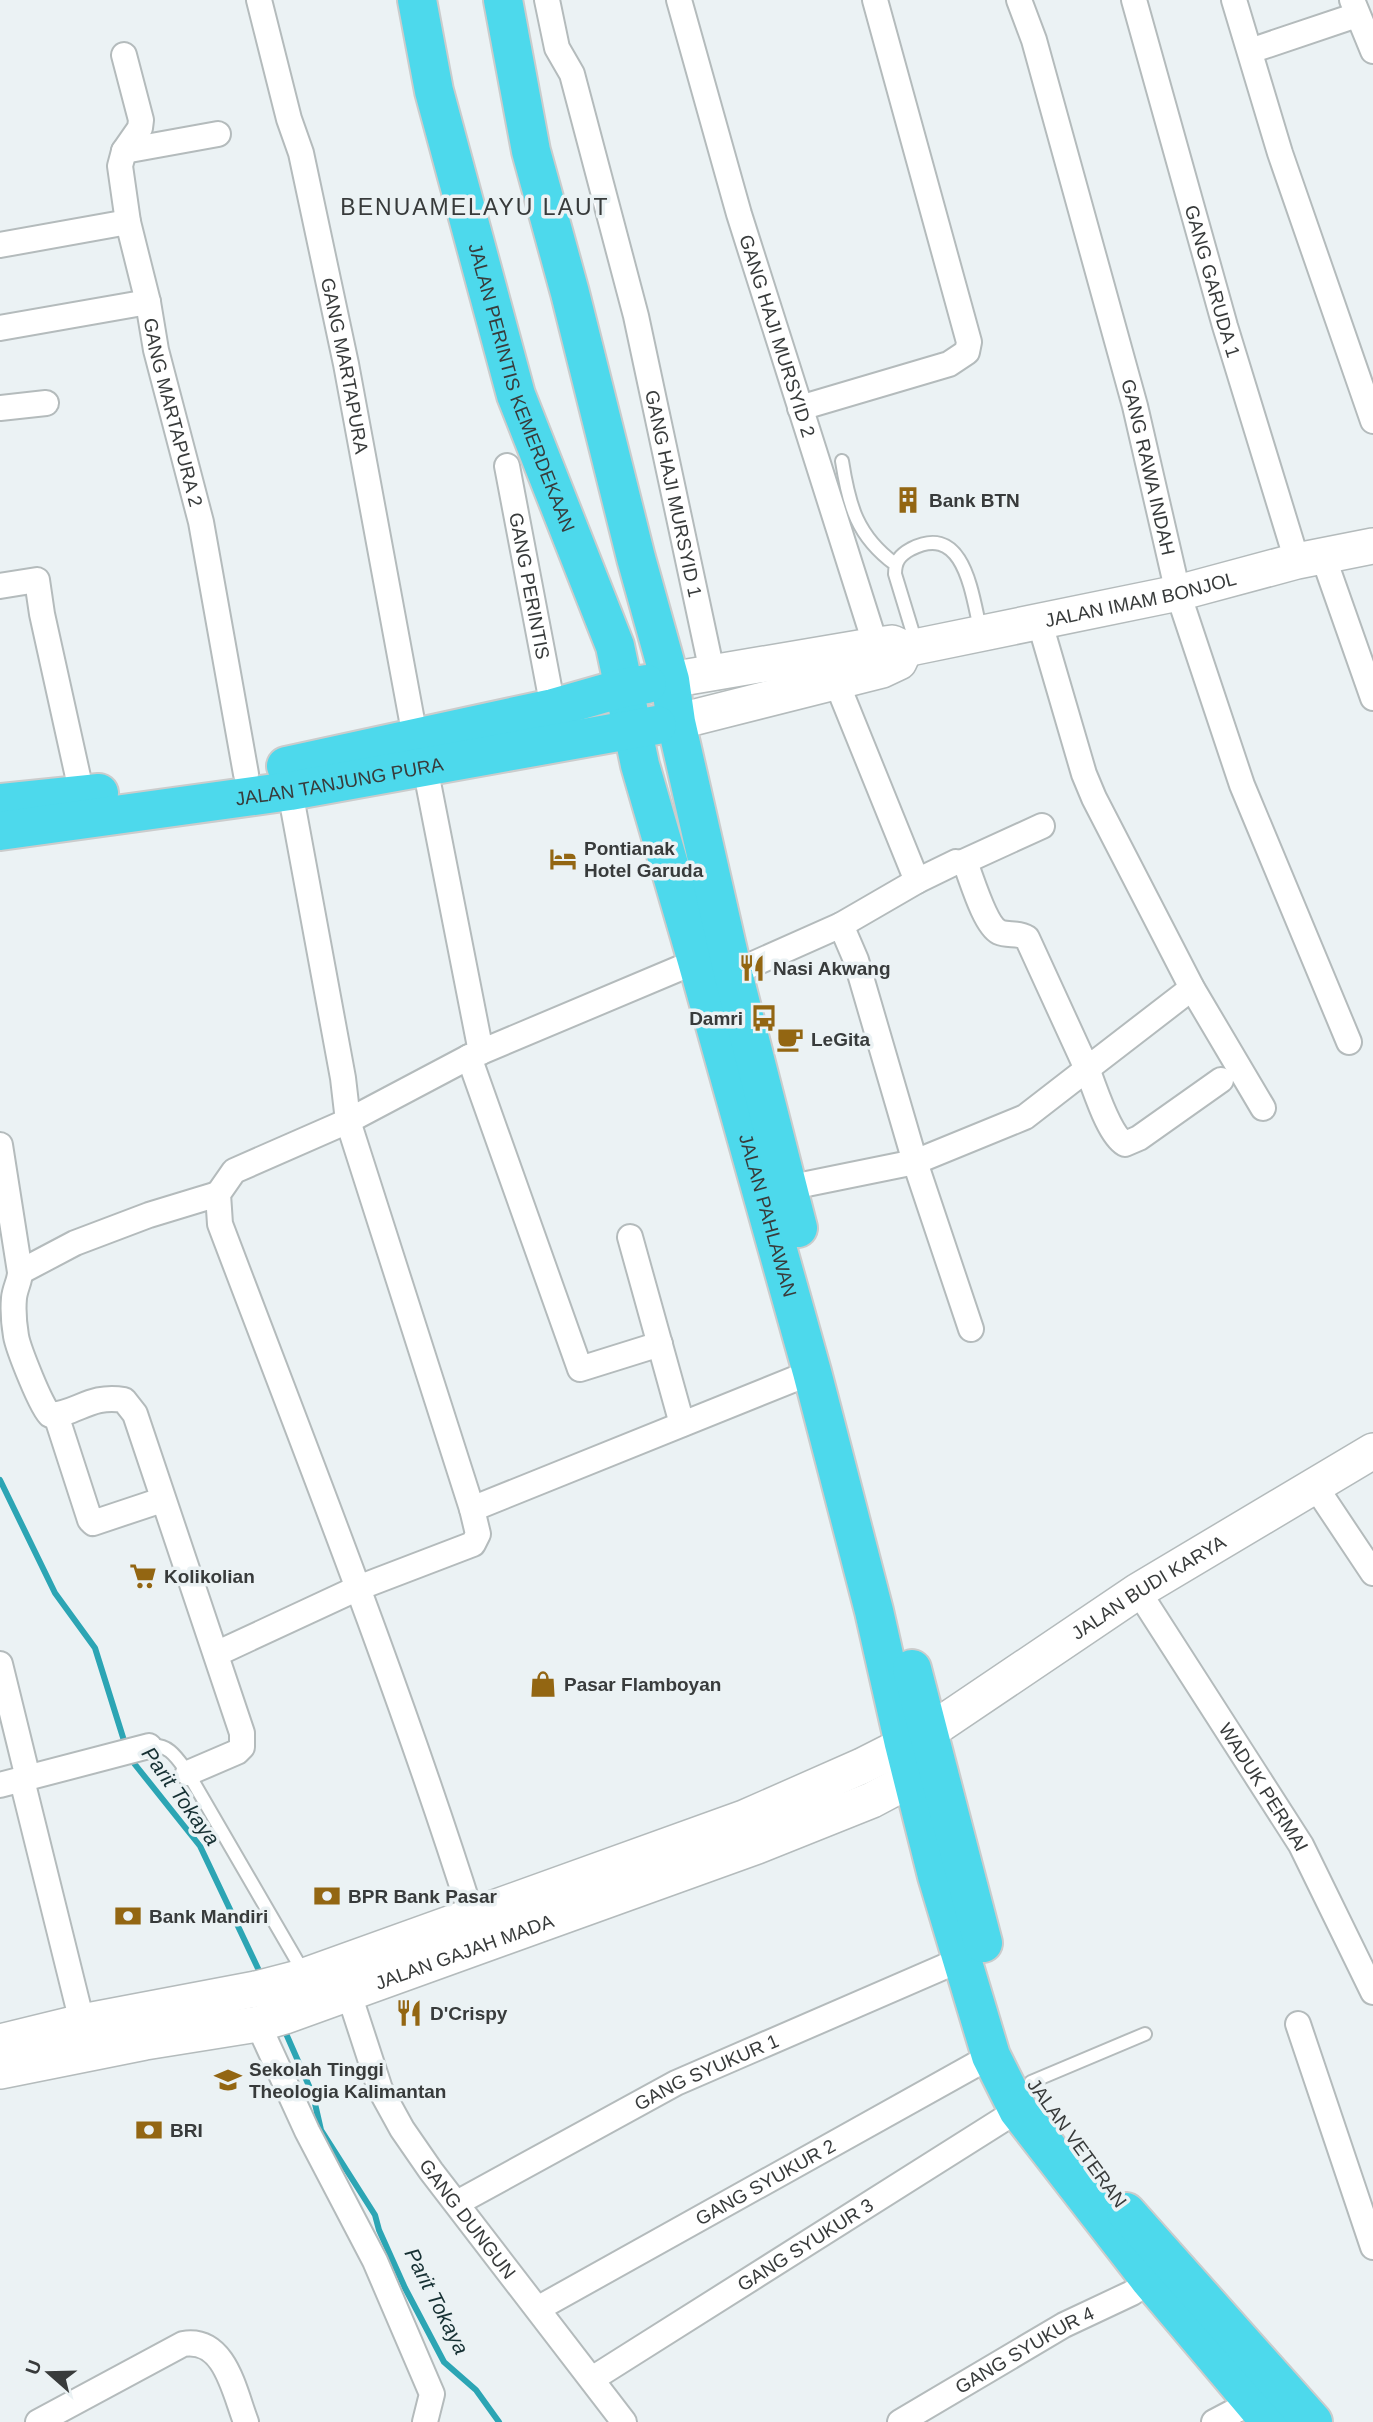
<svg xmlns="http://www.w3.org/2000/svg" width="1373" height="2422" font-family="Helvetica,sans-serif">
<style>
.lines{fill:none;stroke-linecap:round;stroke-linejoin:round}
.stream{stroke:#2ca5b4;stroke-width:6}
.lane-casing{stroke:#b4bbbc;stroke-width:16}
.street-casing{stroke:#b4bbbc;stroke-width:28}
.secondary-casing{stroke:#b4bbbc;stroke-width:38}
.highway-casing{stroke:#cbcccc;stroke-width:42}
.lane{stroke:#fff;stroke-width:12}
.street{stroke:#fff;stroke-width:24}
.secondary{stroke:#fff;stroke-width:35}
.highway{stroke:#4dd9ec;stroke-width:38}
.labels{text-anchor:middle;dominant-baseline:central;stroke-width:7;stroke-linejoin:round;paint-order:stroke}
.street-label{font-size:19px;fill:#383b3b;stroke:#ebf2f4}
.poi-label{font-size:19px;font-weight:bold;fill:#383b3b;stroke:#ebf2f4;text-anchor:start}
.water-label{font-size:21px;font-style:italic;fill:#163033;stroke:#ebf2f4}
.quarter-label{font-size:23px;letter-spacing:2px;fill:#383b3b;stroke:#ebf2f4}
</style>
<rect width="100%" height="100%" fill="#ebf2f4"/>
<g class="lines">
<!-- stream -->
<path class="stream" d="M 0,1480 L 55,1593 L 95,1648 L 126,1747
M 129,1757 L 200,1846 L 262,1977
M 284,2029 L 313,2095 L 321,2130 L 375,2215 L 379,2230 L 405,2288 L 444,2362 L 476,2390 L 499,2422"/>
<defs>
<path id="lane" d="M 842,461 C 849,506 857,536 895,564
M 916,643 L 895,574 C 895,561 900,555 911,549 C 966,521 972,598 981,632
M 149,1746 C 169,1743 177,1758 188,1773 L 304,1973
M 1031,2082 L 1145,2034"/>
<g id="street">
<path id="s1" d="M 259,0 L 289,119 L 301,153 L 346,364 L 415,737"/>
<path id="s2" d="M 547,0 L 557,48 L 572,74 L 636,316 L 712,672"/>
<path id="s3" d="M 679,0 L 739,214 L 880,659"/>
<path id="s4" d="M 1019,0 L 1034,40 L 1135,406 L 1178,593 L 1242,785 L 1349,1042"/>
<path id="s5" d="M 1134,0 L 1225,326 L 1297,561"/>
<path d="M 1234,0 L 1280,153 L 1373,421"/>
<path d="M 1352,0 L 1373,51"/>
<path d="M 1250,51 L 1357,15"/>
<path id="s6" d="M 124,55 L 141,120 L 140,128 L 124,151 L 120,166 L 128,222 L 148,302 L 156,350 L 201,522 L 246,774"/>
<path d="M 124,151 L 218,134"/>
<path d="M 0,245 L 128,222"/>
<path d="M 0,328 L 148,302"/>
<path d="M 0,408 L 46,403"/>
<path d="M 800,408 L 949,364 L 967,352 L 969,342 L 875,0"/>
<path id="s7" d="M 507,466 L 553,708"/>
<path d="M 1323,556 L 1373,698"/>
<path d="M 0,586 L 37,580 L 42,614 L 82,795"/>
<path d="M 1039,620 L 1084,774 L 1094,798 L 1192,988 L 1263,1108"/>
<path d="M 836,681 L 917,881 L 956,862 L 966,865 C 972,880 985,925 999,932 C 1008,936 1018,932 1027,938 L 1087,1069 L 1192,988"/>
<path d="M 425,767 L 481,1052"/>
<path d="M 290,791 L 343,1078 L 348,1121 L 472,1509"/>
<path d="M 961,863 L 1042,826"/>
<path d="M 841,925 L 917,881"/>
<path d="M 733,973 L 841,925 L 856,960 L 915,1162 L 971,1329"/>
<path d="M 469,1057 L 580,1369 L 660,1344"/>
<path d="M 0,1145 L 20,1272 C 20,1281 15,1288 14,1298 C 13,1309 14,1324 16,1336 C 18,1348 42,1409 50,1415 C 77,1414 90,1394 124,1400 L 135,1414 L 242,1733 L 242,1747 L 237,1752 L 188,1773"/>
<path d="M 787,1188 L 915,1162 L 1025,1117 L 1087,1069 C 1095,1088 1108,1134 1125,1144 L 1139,1138 L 1221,1080"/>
<path d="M 630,1237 L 682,1424"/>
<path d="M 20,1272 L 75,1243 L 149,1215 L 218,1194"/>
<path d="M 56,1415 L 90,1520 L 93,1523 L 162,1500"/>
<path d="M 1315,1486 L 1373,1573"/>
<path id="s8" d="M 1138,1591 L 1301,1845 L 1373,1992"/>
<path d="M 216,1654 L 358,1588 L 473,1544 L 478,1534 L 472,1509 L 812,1372"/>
<path d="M 0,1664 L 28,1778"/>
<path d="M 22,1780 L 82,2022"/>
<path d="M 0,1785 L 149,1746"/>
<path d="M 472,1917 C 398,1683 307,1454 220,1224 L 218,1194 L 234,1171 L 348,1121 L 469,1057 L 697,961"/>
<path id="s9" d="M 349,1994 L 380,2089 L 402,2129 L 431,2171 L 624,2422"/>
<path d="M 258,2024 L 307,2131 L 375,2261 L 432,2394 L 425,2422"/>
<path d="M 1298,2024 L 1373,2247"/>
<path id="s10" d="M 457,2203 L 676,2083 L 962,1959"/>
<path id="s11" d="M 539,2308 L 991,2056"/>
<path id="s12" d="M 592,2379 L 1018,2110"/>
<path d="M 38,2422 L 183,2344 C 225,2337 234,2391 246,2422"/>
<path id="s13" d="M 900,2422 L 1064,2325 L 1132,2293 L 1150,2280"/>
<path d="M 1214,2422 L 1252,2402 L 1262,2394"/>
</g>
<g id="secondary">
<path id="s14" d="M 670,680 L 877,645 L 892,643 L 905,649 L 1178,593 L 1297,561 L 1373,546"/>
<path d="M 676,722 L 882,670 L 899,662 L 905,649"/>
<path id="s15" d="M 0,2042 L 82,2022 L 256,1989 L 299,1978 L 744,1818 L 862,1766 L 929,1732 L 1138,1591 L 1373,1451"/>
<path id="s16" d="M 0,2071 L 145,2042 L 258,2024 L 285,2016 L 757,1846 L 872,1800 L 938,1765"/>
</g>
<g id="highway">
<path id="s17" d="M 417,0 L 434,91 L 516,395 L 615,646 L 640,765 L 697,961 L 812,1372 L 874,1611 L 904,1744 L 937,1876 L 991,2056 L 1018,2110 L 1150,2280 L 1270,2422"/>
<path d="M 503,0 L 531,151 L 570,293 L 636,558 L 670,680 L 676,722 L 733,973 L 798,1228"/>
<path d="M 286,766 L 553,708 L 623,688 L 647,684"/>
<path d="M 0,803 L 99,793"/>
<path id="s18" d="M 0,831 L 290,791 L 657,725"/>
<path d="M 912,1669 L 983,1943"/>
<path d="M 1126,2212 L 1313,2422"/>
</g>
</defs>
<!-- lane casing -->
<use href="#lane" class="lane-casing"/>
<!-- street casing -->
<use href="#street" class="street-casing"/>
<!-- secondary casing -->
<use href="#secondary" class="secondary-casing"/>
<!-- highway casing -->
<use href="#highway" class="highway-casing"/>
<!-- lane -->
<use href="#lane" class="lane"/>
<!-- street -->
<use href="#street" class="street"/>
<!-- secondary -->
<use href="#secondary" class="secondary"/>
<!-- highway -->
<use href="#highway" class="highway"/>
</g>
<!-- icons -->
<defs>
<symbol id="building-bare" viewBox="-9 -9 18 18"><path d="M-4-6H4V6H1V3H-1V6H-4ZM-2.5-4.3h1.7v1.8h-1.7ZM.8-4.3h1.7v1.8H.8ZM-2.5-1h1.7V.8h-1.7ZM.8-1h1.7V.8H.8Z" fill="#936612" stroke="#ebf2f4" stroke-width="2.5" paint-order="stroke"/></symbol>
<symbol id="hotel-bare" viewBox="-9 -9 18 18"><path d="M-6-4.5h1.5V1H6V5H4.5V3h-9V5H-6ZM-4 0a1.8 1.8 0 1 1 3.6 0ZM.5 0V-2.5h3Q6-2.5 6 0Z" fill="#936612" stroke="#ebf2f4" stroke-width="2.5" paint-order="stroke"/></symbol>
<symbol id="restaurant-bare" viewBox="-9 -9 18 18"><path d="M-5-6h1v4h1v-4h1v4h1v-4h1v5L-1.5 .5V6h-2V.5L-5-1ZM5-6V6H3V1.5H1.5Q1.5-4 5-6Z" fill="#936612" stroke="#ebf2f4" stroke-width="2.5" paint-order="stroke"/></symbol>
<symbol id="bus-bare" viewBox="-9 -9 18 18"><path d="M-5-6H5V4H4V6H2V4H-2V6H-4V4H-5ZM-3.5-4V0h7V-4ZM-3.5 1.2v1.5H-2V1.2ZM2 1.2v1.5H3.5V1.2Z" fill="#936612" stroke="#ebf2f4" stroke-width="2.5" paint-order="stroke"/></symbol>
<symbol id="cafe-bare" viewBox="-9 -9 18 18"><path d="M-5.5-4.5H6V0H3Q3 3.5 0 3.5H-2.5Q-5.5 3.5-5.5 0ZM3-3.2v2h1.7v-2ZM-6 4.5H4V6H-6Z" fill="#936612" stroke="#ebf2f4" stroke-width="2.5" paint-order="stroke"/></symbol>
<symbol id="supermarket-bare" viewBox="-9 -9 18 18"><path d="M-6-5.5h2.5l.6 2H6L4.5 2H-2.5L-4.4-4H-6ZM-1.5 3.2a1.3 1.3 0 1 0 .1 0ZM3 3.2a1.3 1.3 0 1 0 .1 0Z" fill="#936612" stroke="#ebf2f4" stroke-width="2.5" paint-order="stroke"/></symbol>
<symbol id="shop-bare" viewBox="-9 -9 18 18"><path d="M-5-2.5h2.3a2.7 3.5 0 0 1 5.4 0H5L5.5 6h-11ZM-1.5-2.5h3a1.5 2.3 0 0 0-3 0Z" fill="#936612" stroke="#ebf2f4" stroke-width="2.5" paint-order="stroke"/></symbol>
<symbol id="bank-bare" viewBox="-9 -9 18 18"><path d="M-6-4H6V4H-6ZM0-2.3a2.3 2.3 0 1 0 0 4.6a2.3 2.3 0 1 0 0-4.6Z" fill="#936612" stroke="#ebf2f4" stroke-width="2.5" paint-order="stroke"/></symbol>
<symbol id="university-bare" viewBox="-9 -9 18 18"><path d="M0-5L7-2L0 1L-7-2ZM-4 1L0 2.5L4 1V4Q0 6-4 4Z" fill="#936612" stroke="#ebf2f4" stroke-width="2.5" paint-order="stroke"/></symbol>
</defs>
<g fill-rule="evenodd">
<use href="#building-bare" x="889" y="481" width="38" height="38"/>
<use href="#hotel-bare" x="544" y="840" width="38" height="38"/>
<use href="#restaurant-bare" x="733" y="949" width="38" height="38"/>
<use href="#bus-bare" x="745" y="999" width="38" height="38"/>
<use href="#cafe-bare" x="771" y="1020" width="38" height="38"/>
<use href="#supermarket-bare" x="124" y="1557" width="38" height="38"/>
<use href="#shop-bare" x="524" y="1665" width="38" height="38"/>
<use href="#bank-bare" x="308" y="1877" width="38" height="38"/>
<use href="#bank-bare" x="109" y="1897" width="38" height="38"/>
<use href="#restaurant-bare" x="390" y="1994" width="38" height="38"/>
<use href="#university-bare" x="209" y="2061" width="38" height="38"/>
<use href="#bank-bare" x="130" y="2111" width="38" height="38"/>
</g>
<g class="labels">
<!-- street labels -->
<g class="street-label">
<text stroke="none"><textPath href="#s5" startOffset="292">GANG GARUDA 1</textPath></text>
<text stroke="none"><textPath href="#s3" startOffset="350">GANG HAJI MURSYID 2</textPath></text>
<text stroke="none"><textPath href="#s1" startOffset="376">GANG MARTAPURA</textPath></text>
<text stroke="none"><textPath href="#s17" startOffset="402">JALAN PERINTIS KEMERDEKAAN</textPath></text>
<text stroke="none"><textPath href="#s6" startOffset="371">GANG MARTAPURA 2</textPath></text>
<text stroke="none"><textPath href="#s4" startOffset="485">GANG RAWA INDAH</textPath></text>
<text stroke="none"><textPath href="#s2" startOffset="511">GANG HAJI MURSYID 1</textPath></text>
<text stroke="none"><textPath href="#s7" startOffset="122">GANG PERINTIS</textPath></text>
<text stroke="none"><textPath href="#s14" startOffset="480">JALAN IMAM BONJOL</textPath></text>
<text stroke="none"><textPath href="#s18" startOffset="343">JALAN TANJUNG PURA</textPath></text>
<text stroke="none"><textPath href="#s17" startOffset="1267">JALAN PAHLAWAN</textPath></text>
<text stroke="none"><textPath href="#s15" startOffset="1246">JALAN BUDI KARYA</textPath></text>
<text stroke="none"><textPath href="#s8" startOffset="233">WADUK PERMAI</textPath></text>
<text stroke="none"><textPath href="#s16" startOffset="481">JALAN GAJAH MADA</textPath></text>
<text stroke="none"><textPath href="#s10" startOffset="282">GANG SYUKUR 1</textPath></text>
<text transform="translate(1077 2143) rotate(54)">JALAN VETERAN</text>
<text stroke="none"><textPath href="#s11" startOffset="259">GANG SYUKUR 2</textPath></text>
<text stroke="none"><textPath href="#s9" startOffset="257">GANG DUNGUN</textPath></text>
<text stroke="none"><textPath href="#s12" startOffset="252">GANG SYUKUR 3</textPath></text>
<text stroke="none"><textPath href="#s13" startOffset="144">GANG SYUKUR 4</textPath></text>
</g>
<!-- poi labels -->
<g class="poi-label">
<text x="929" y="500">Bank BTN</text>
<text x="584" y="848">Pontianak<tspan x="584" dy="22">Hotel Garuda</tspan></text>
<text x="773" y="968">Nasi Akwang</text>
<text x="743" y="1018" text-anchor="end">Damri</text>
<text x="811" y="1039">LeGita</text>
<text x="164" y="1576">Kolikolian</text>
<text x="564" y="1684">Pasar Flamboyan</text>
<text x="348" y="1896">BPR Bank Pasar</text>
<text x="149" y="1916">Bank Mandiri</text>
<text x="430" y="2013">D'Crispy</text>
<text x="249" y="2069">Sekolah Tinggi<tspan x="249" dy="22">Theologia Kalimantan</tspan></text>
<text x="170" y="2130">BRI</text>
</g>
<!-- water labels -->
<g class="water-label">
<text transform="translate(181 1796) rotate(54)">Parit Tokaya</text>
<text transform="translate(437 2301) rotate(63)">Parit Tokaya</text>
</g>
<!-- quarter labels -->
<g class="quarter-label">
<text x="475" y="207">BENUAMELAYU LAUT</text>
</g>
</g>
<!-- north arrow -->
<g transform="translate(49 2373) rotate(290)" stroke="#ebf2f4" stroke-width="5" paint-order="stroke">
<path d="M0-5L12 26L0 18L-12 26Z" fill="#383b3b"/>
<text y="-10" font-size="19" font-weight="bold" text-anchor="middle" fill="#383b3b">U</text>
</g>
</svg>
